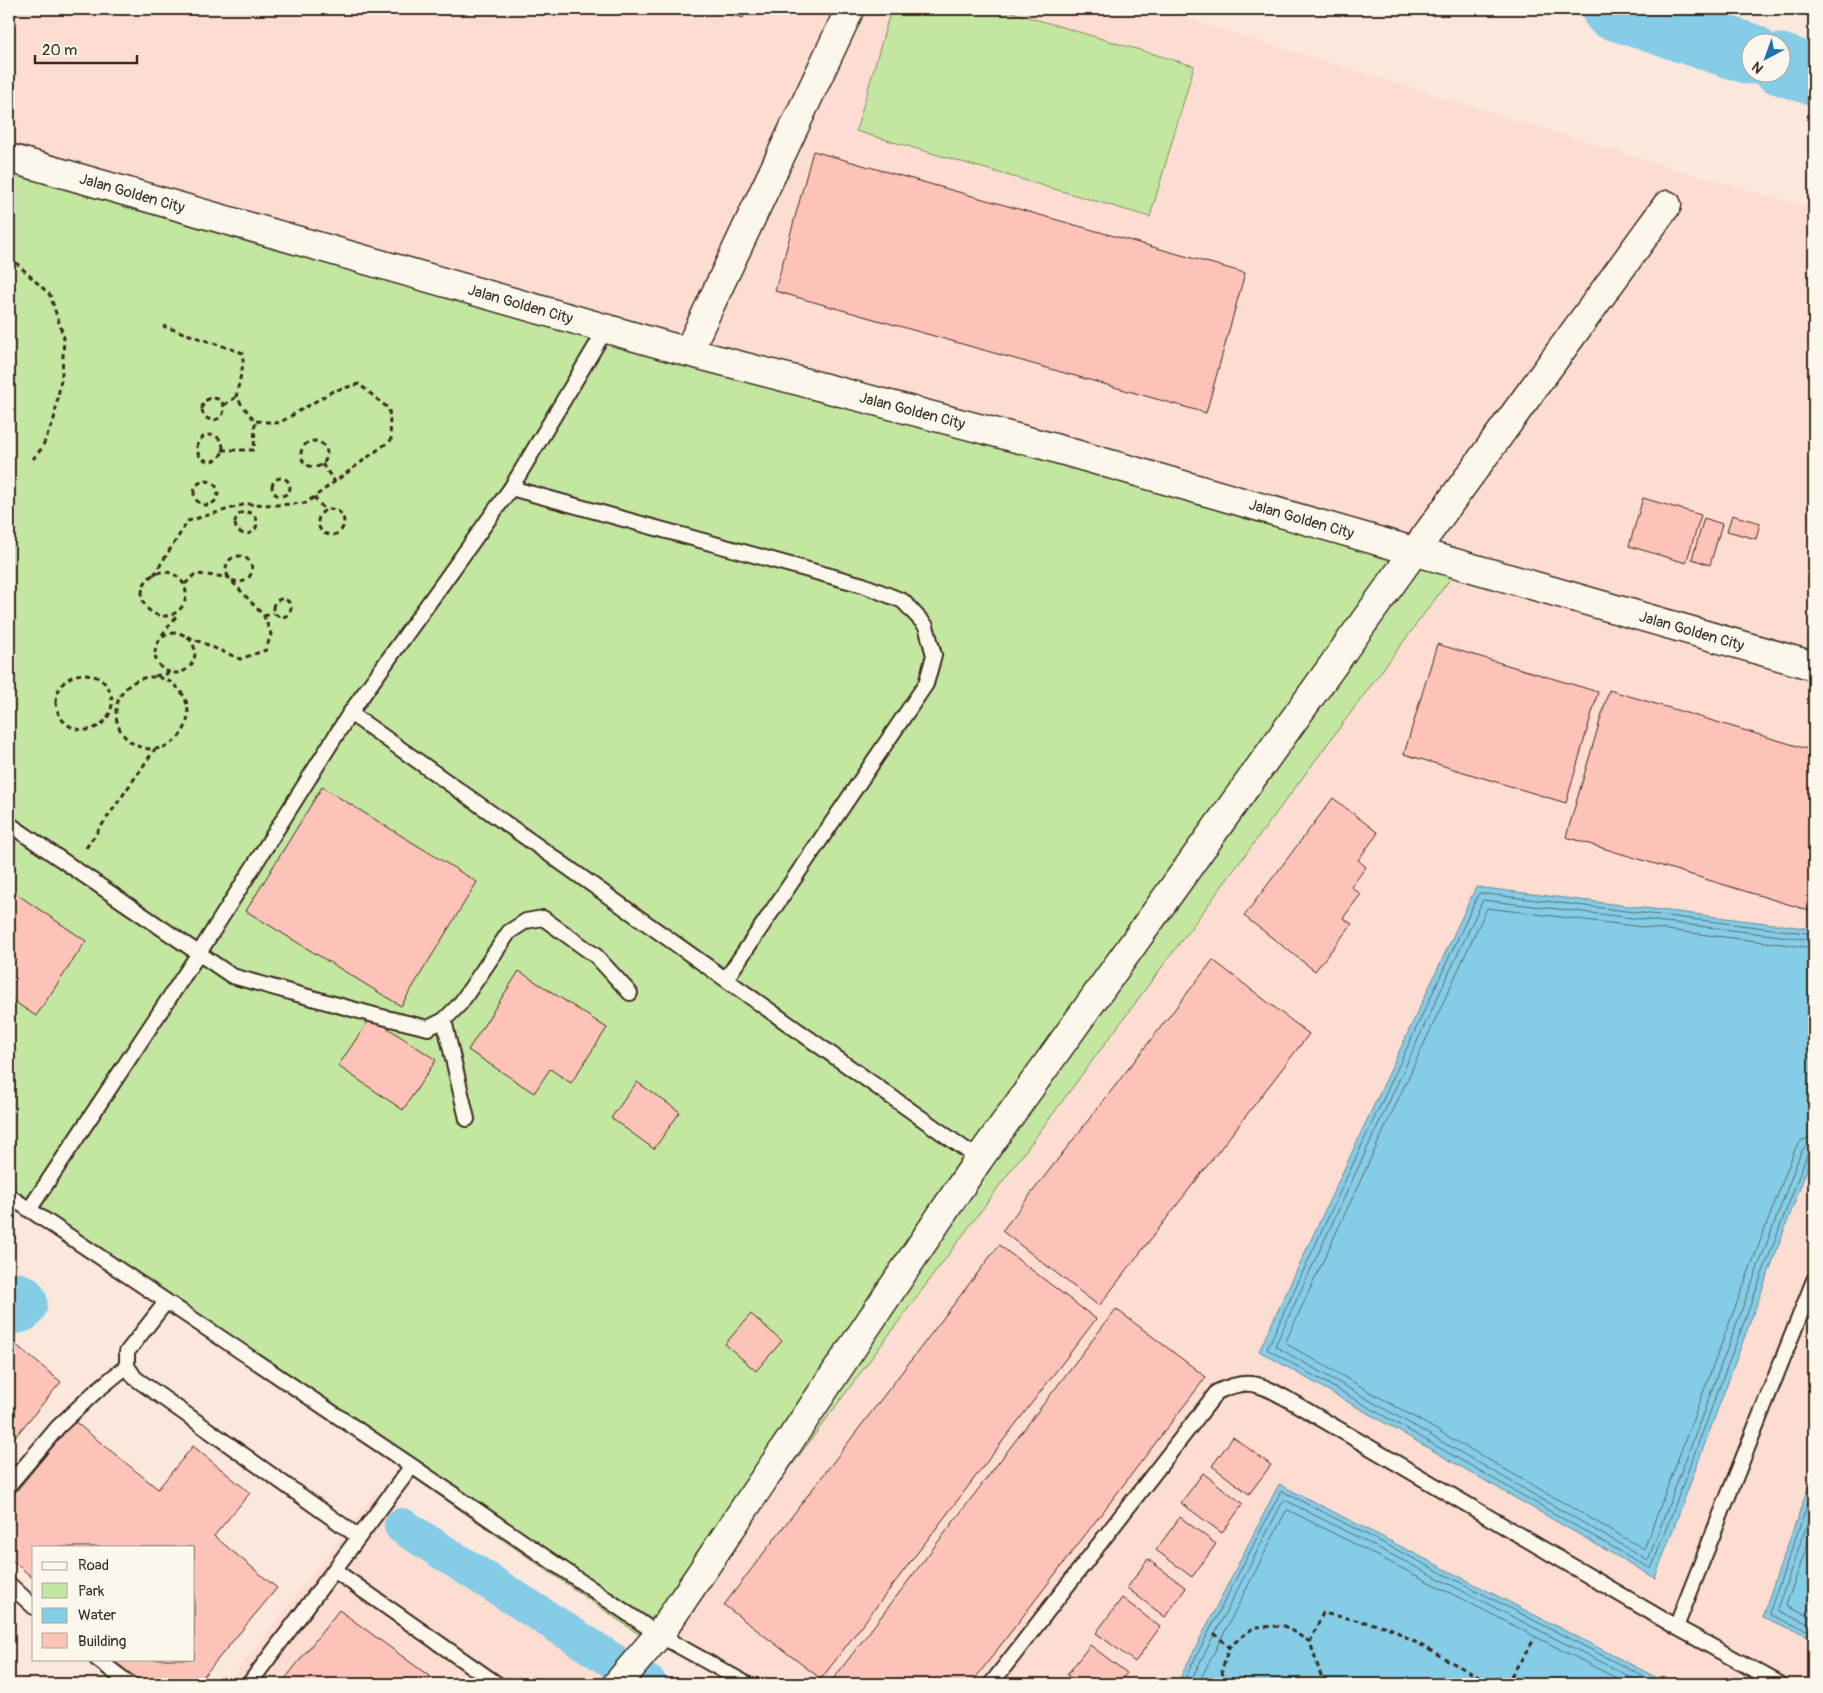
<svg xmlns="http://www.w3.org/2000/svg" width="1823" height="1693" font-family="Pangolin,sans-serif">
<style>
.built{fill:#fddcd1}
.green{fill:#c3e7a1;stroke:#7f8860}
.water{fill:#85cce6;stroke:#678b96}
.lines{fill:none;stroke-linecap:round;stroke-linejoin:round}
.shore{stroke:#596b6e;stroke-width:1}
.canal{stroke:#85cce6;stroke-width:36}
.river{stroke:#85cce6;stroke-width:61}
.building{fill:#fec3b8;stroke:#3b2a1e}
.service-casing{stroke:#3b2a1e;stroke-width:18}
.minor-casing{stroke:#3b2a1e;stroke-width:31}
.path{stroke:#3b2a1e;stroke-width:3;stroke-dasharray:5 4;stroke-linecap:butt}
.service{stroke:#fbf7ec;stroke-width:14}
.minor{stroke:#fbf7ec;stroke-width:28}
.labels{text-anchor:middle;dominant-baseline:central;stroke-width:4;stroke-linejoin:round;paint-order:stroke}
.street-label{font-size:15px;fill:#3b2a1e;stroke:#fbf7ec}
</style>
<rect width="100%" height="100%" fill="#fce7dc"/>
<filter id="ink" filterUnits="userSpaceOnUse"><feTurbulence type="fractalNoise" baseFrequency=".02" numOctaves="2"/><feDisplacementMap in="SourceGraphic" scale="10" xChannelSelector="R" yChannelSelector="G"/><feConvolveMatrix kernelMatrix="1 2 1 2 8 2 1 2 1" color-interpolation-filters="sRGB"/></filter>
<g filter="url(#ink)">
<!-- built -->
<path class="built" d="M 9,9 L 1154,9 L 1682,171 L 1814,209 L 1814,1684 L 763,1684 L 669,1634 L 9,1167 Z
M 376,1492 L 649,1684 L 227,1684 Z"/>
<!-- green -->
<path class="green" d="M 891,9 L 1001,9 L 1194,66 L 1150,217 L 856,131 Z
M 9,167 L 1453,575 L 657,1647 L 9,1196 Z"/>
<!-- water -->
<path class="water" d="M 1476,887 L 1814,929 L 1814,1150 L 1655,1578 L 1259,1351 Z
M 9,1292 L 17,1295 L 10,1319 L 9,1319 Z
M 1814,1471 L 1814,1638 L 1762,1617 Z
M 1279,1484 L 1669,1684 L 1177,1684 Z"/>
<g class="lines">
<!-- shore -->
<path class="shore" d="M 1814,934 L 1479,893 L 1267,1349 L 1651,1569 L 1807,1155 L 1810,1151 L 1814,1151
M 1814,940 L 1483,900 L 1275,1346 L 1648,1560 L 1801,1152 L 1806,1146 L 1814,1144
M 1814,948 L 1487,908 L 1285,1343 L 1644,1549 L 1795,1149 L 1802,1140 L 1814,1137
M 1814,1486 L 1769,1613 L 1770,1615 L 1814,1633
M 1814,1505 L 1777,1609 L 1778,1611 L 1814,1626
M 1814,1527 L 1786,1605 L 1788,1607 L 1814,1618
M 1182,1684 L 1280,1493 L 1282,1491 L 1658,1684
M 1189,1684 L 1283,1501 L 1285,1500 L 1644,1684
M 1198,1684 L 1286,1511 L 1288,1510 L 1628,1684"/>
<!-- canal -->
<path class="canal" d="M 402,1526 L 649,1684"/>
<!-- river -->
<path class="river" d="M 1612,9 L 1750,54
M 1780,64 L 1814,75
M 9,1301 L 17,1303"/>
</g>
<!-- building -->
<path class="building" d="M 719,9 L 745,9 L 743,18 L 719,11 Z
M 813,151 L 1245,273 L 1206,413 L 775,291 Z
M 1643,498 L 1701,515 L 1686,563 L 1629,546 Z
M 1732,515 L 1760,523 L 1756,539 L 1727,531 Z
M 1704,518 L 1722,524 L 1710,565 L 1692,559 Z
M 1437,644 L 1598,692 L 1566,803 L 1404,754 Z
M 1609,690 L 1814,751 L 1814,912 L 1566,837 Z
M 322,787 L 477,882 L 401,1006 L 246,911 Z
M 1333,798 L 1378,833 L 1358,860 L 1366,867 L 1351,887 L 1361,894 L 1343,918 L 1352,924 L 1315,971 L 1244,916 Z
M 9,889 L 86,941 L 36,1016 L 9,998 Z
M 1213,960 L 1309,1034 L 1099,1306 L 1002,1231 Z
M 519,971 L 607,1028 L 571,1083 L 550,1069 L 534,1093 L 468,1050 Z
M 371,1017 L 436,1060 L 403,1110 L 338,1066 Z
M 637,1082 L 680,1112 L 654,1149 L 611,1118 Z
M 999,1245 L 1096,1319 L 821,1679 L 724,1605 Z
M 1116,1309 L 1206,1377 L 971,1684 L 833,1684 L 831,1682 Z
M 751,1314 L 782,1341 L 756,1371 L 725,1344 Z
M 9,1339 L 61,1382 L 9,1444 Z
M 74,1421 L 158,1489 L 193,1446 L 250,1493 L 214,1536 L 277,1588 L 197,1684 L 161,1684 L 153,1678 L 148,1684 L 134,1684 L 103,1659 L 194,1659 L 194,1547 L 34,1547 L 34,1579 L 9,1558 L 9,1500 Z
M 1233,1437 L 1271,1465 L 1249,1494 L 1212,1466 Z
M 1203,1473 L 1243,1504 L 1222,1533 L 1181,1503 Z
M 1180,1517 L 1216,1544 L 1192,1577 L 1156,1550 Z
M 1148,1559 L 1186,1588 L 1165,1617 L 1127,1588 Z
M 1122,1598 L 1160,1627 L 1135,1662 L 1096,1633 Z
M 339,1610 L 440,1684 L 281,1684 Z
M 1090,1645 L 1127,1673 L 1118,1684 L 1080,1684 L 1067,1675 Z"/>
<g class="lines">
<defs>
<path id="service" d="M 511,488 L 863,585 L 903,601 L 926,626 L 934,655 L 926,684 L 726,979
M 350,713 L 979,1159
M 9,824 L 232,976 L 374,1015 L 428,1028 L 444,1020 L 460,1004 L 509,932 L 526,921 L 543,918 L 596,956 L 630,993
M 444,1020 L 467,1119
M 9,1196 L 412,1466 L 659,1635 L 747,1684
M 29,1210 L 199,953 L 350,713 L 511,488 L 606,329
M 166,1302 L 127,1352 L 127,1366 L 135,1378 L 359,1537
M 9,1485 L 58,1427 L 95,1392 L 127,1366
M 334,1570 L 497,1684
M 9,1584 L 34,1607
M 1676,1627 L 1814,1280
M 97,1659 L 130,1684
M 249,1684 L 412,1466
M 991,1684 L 1217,1392 C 1249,1377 1260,1384 1289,1400 L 1676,1627 L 1780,1684"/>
<g id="minor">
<path id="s1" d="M 9,158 L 688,352 L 1047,446 L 1814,666"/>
<path d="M 688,352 L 850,9"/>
<path d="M 617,1684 L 662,1631 L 979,1159 L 1414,552 L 1667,205"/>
</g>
</defs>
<!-- service casing -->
<use href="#service" class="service-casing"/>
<!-- minor casing -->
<use href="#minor" class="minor-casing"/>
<!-- path -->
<path class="path" d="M 9,256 L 50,295 L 64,338 L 62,374 L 54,419 L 42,448 L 33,459
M202 409a11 11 0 1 1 22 0a11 11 0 1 1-22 0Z
M 224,405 L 236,397
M197 448a13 13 0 1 1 26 0a13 13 0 1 1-26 0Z
M301 454a13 13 0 1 1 26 0a13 13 0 1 1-26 0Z
M 222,450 L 254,450 L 255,421
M 322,464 L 335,482
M272 487a9 9 0 1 1 18 0a9 9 0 1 1-18 0Z
M194 493a12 12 0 1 1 24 0a12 12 0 1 1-24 0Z
M 314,497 L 325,510
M318 522a13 13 0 1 1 26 0a13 13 0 1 1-26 0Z
M235 523a11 11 0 1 1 22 0a11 11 0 1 1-22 0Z
M226 569a13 13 0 1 1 26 0a13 13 0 1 1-26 0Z
M142 594a22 22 0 1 1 44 0a22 22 0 1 1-44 0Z
M 154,575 L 188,521 L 246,504 L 277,505 L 306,503 L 391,440 L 389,409 L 359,384 L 333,391 L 279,423 L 255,421 L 236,397 L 243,365 L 243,353 L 163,326
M 185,584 L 195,574 L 228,577 L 264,616 L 271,634 L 266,650 L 240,659 L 187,636
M273 608a9 9 0 1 1 18 0a9 9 0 1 1-18 0Z
M 264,616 L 274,613
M155 653a20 20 0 1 1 40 0a20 20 0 1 1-40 0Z
M 162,635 L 178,614
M56 702a28 28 0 1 1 56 0a28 28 0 1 1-56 0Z
M 155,676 L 171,673
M116 713a36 36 0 1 1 72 0a36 36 0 1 1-72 0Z
M 86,848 L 155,749
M 1214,1633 L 1229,1647
M 1310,1642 L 1323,1613 L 1388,1627 L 1491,1684
M 1224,1684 L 1222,1670 L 1229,1647 L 1254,1627 L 1284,1626 L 1310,1642 L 1321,1676 L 1318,1684
M 1506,1684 L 1535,1638"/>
<!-- service -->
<use href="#service" class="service"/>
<!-- minor -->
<use href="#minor" class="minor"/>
</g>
</g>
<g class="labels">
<!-- street labels -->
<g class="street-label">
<text stroke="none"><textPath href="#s1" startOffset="128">Jalan Golden City</textPath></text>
<text stroke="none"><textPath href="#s1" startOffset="532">Jalan Golden City</textPath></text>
<text stroke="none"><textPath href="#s1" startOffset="938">Jalan Golden City</textPath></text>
<text stroke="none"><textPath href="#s1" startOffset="1342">Jalan Golden City</textPath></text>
<text stroke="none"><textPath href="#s1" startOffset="1748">Jalan Golden City</textPath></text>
</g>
</g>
<!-- margin -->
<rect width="1823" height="1693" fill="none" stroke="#fbf7ec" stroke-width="30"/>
<rect x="15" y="15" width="1793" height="1663" fill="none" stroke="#3b2a1e" stroke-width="2" filter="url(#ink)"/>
<!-- legend -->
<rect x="32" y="1546" width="162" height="115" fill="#fbf7ec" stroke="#aea59a"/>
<rect x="42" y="1562" width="25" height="8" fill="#fbf7ec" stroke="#aea59a"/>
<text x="78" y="1570" font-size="15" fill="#3b2a1e">Road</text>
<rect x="42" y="1583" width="25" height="15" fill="#c3e7a1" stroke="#aea59a"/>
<text x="78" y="1596" font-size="15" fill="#3b2a1e">Park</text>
<rect x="42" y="1608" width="25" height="15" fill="#85cce6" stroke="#aea59a"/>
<text x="78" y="1620" font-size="15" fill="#3b2a1e">Water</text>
<rect x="42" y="1633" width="25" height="15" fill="#fec3b8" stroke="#aea59a"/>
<text x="78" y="1646" font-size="15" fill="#3b2a1e">Building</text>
<!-- north arrow -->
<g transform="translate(1766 58) rotate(221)"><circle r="24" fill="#fbf7ec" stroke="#aea59a"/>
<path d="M0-4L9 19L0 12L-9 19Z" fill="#1f6fb2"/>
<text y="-8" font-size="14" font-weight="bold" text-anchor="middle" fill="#3b2a1e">N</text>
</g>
<!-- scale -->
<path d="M35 55v8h102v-8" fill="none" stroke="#3b2a1e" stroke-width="2.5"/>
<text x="42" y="55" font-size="15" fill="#3b2a1e" stroke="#fbf7ec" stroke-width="4" paint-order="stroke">20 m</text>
</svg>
